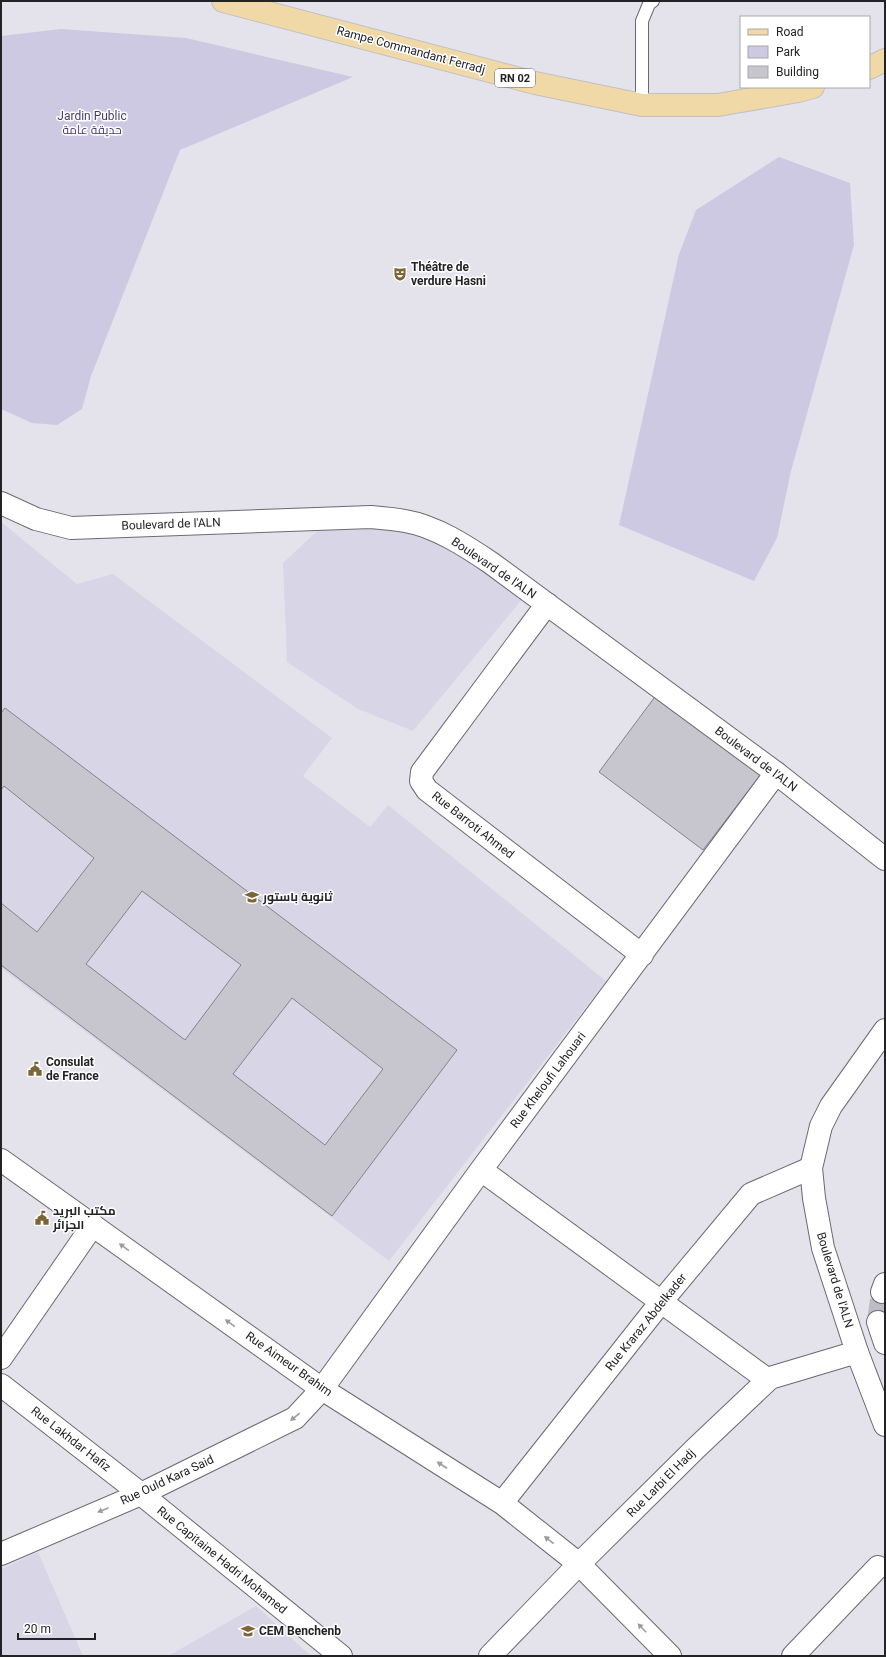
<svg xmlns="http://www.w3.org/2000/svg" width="886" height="1657" font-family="Roboto,Cairo,sans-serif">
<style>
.built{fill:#d8d6e6}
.green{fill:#cdc9e3}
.building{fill:#c7c6ce;stroke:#84838b;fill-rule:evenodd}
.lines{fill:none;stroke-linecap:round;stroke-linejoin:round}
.secondary-tunnel{stroke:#bdbcc4;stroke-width:22;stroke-dasharray:22 11;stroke-linecap:butt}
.lane-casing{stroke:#6b6a72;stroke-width:14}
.street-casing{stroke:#6b6a72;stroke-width:24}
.secondary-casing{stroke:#6b6a72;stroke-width:24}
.primary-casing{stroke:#c1c1c2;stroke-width:24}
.lane{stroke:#fff;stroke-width:12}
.street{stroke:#fff;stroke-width:22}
.secondary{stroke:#fff;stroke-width:22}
.primary{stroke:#f0d9a6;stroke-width:22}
.oneway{fill:#9c9c9d}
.labels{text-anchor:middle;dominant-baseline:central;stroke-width:3;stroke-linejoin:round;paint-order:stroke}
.shield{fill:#fff;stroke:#656466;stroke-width:1}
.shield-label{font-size:11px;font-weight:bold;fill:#232225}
.street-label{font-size:12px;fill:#232225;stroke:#fff}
.park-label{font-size:12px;fill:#463c6b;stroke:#fff}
.poi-label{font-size:12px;font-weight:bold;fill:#232225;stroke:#fff;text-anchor:start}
</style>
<rect width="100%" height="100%" fill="#e4e3ec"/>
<!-- built -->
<path class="built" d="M 406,521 L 529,591 L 413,731 L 358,709 L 287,662 L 283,563 L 320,528 Z
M 1,522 L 77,584 L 113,574 L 332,738 L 303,776 L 370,827 L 388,805 L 606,981 L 389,1261 L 1,968 Z
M 38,1552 L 83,1656 L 1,1656 L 1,1569 Z
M 256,1606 L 311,1656 L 168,1656 Z"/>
<!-- green -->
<path class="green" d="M 61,29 L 186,38 L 353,77 L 180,150 L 91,376 L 82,409 L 57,425 L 32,423 L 1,409 L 1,36 Z
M 779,157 L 850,183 L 854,245 L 791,471 L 777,538 L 754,581 L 619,525 L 679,254 L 696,210 Z"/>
<!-- building -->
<path class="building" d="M 660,690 L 765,769 L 703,850 L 599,772 Z
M 5,708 L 457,1050 L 332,1216 L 1,965 L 1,903 L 37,932 L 94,858 L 4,786 L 1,790 L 1,713 ZM 142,891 L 241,965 L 185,1040 L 86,964 ZM 292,998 L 383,1069 L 325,1145 L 233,1074 Z"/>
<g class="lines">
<!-- secondary-tunnel -->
<path class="secondary-tunnel" d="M 878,1322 L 882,1292"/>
<defs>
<path id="lane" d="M 642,105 L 642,21 L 649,4 L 653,1"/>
<path id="street" d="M 547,604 L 428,764 L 422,772 L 421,781 L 427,790 L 642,955
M 1,1160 L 322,1389 L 502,1503 L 579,1564 L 670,1656
M 481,1170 L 768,1380
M 1,1358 L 93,1225
M 1,1385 L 141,1494 L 341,1656
M 502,1503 L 661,1302 L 751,1194 L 811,1168
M 1,1554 L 141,1494 L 295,1418 L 322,1389 L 481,1170 L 776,773
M 490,1656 L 579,1564 L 695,1449 L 770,1378 L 857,1352
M 793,1656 L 878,1567"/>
<path id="secondary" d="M 1,503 L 36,519 L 71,528 L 371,517 C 382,518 394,519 405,521 C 435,526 466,546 491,563 L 776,773 L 885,859
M 885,1030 L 831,1106 L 821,1126 L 811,1168 L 814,1198 L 823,1248 L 857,1352 L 885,1425
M 882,1292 L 885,1284
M 878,1322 L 885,1343"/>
<path id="primary" d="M 223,1 L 535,83 L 642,105 L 718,105 L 798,91 L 813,87
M 869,68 L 885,60"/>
</defs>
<!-- lane casing -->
<use href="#lane" class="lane-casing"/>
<!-- street casing -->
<use href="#street" class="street-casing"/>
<!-- secondary casing -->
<use href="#secondary" class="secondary-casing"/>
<!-- primary casing -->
<use href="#primary" class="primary-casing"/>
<!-- lane -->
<use href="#lane" class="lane"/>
<!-- street -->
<use href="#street" class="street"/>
<!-- secondary -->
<use href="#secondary" class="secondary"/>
<!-- primary -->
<use href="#primary" class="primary"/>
</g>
<!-- one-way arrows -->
<defs><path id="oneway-solid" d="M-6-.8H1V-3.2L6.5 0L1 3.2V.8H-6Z"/></defs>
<g class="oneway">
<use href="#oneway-solid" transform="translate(124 1247) rotate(-144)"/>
<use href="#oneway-solid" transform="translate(230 1323) rotate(-144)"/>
<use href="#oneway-solid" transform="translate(295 1417) rotate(141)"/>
<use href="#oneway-solid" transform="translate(442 1465) rotate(-147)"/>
<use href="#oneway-solid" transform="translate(103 1510) rotate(157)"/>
<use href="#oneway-solid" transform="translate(549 1540) rotate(-142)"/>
<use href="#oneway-solid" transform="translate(642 1628) rotate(-134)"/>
</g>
<!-- icons -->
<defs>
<symbol id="theatre-bare" viewBox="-9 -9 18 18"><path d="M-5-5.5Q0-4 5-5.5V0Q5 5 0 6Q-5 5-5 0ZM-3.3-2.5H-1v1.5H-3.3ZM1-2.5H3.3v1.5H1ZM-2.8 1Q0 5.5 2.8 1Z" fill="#7c6635" stroke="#fff" stroke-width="2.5" paint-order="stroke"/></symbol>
<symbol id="school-bare" viewBox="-9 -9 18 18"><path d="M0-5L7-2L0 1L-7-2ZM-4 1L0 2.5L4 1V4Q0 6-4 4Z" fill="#7c6635" stroke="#fff" stroke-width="2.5" paint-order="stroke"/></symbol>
<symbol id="civic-bare" viewBox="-9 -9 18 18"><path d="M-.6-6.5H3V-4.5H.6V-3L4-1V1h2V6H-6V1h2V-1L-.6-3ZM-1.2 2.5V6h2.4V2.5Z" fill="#7c6635" stroke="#fff" stroke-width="2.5" paint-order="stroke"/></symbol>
</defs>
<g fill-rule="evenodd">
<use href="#theatre-bare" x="390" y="264" width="20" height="20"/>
<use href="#school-bare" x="242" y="887" width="20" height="20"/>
<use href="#civic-bare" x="25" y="1059" width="20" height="20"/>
<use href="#civic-bare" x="32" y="1208" width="20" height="20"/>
<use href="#school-bare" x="238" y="1621" width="20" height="20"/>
</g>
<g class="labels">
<!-- shield labels -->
<rect class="shield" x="495" y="69" width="40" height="18" rx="3"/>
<g class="shield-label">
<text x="515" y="78">RN 02</text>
</g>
<!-- street labels -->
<g class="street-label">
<text transform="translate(411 50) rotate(15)">Rampe Commandant Ferradj</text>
<text transform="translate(171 524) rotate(-2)">Boulevard de l'ALN</text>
<text transform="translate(494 568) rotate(34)">Boulevard de l'ALN</text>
<text transform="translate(756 759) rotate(37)">Boulevard de l'ALN</text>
<text transform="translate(473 825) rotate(38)">Rue Barroti Ahmed</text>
<text transform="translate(548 1080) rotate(-53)">Rue Kheloufi Lahouari</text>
<text transform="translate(835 1280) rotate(73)">Boulevard de l'ALN</text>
<text transform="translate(646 1322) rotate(-51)">Rue Kraraz Abdelkader</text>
<text transform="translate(289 1364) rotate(35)">Rue Aimeur Brahim</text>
<text transform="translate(71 1439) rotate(38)">Rue Lakhdar Hafiz</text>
<text transform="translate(167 1480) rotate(-25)">Rue Ould Kara Said</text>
<text transform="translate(661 1483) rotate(-45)">Rue Larbi El Hadj</text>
<text transform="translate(222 1560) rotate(39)">Rue Capitaine Hadri Mohamed</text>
</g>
<!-- park labels -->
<g class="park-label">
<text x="92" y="116">Jardin Public<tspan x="92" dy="14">حديقة عامة</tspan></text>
</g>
<!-- poi labels -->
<g class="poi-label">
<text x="411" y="267">Théâtre de<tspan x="411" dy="14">verdure Hasni</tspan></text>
<text x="263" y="897">ثانوية باستور</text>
<text x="46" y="1062">Consulat<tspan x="46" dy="14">de France</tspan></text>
<text x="53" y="1211">مكتب البريد<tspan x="53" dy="14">الجزائر</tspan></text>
<text x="259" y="1631">CEM Benchenb</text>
</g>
</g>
<!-- border -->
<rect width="886" height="1657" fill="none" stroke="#232225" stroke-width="4"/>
<!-- legend -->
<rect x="740" y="16" width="130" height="72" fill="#ffffff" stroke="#a7a7a8"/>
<rect x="748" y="29" width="20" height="6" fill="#f0d9a6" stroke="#a7a7a8"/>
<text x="776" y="36" font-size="12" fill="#232225">Road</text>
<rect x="748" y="46" width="20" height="12" fill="#cdc9e3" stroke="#a7a7a8"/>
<text x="776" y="56" font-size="12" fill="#232225">Park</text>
<rect x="748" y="66" width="20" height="12" fill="#c7c6ce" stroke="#a7a7a8"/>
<text x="776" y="76" font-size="12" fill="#232225">Building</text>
<!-- scale -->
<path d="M18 1633v6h77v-6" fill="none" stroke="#232225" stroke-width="2"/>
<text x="24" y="1633" font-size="12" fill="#232225" stroke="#ffffff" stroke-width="3" paint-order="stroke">20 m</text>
</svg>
